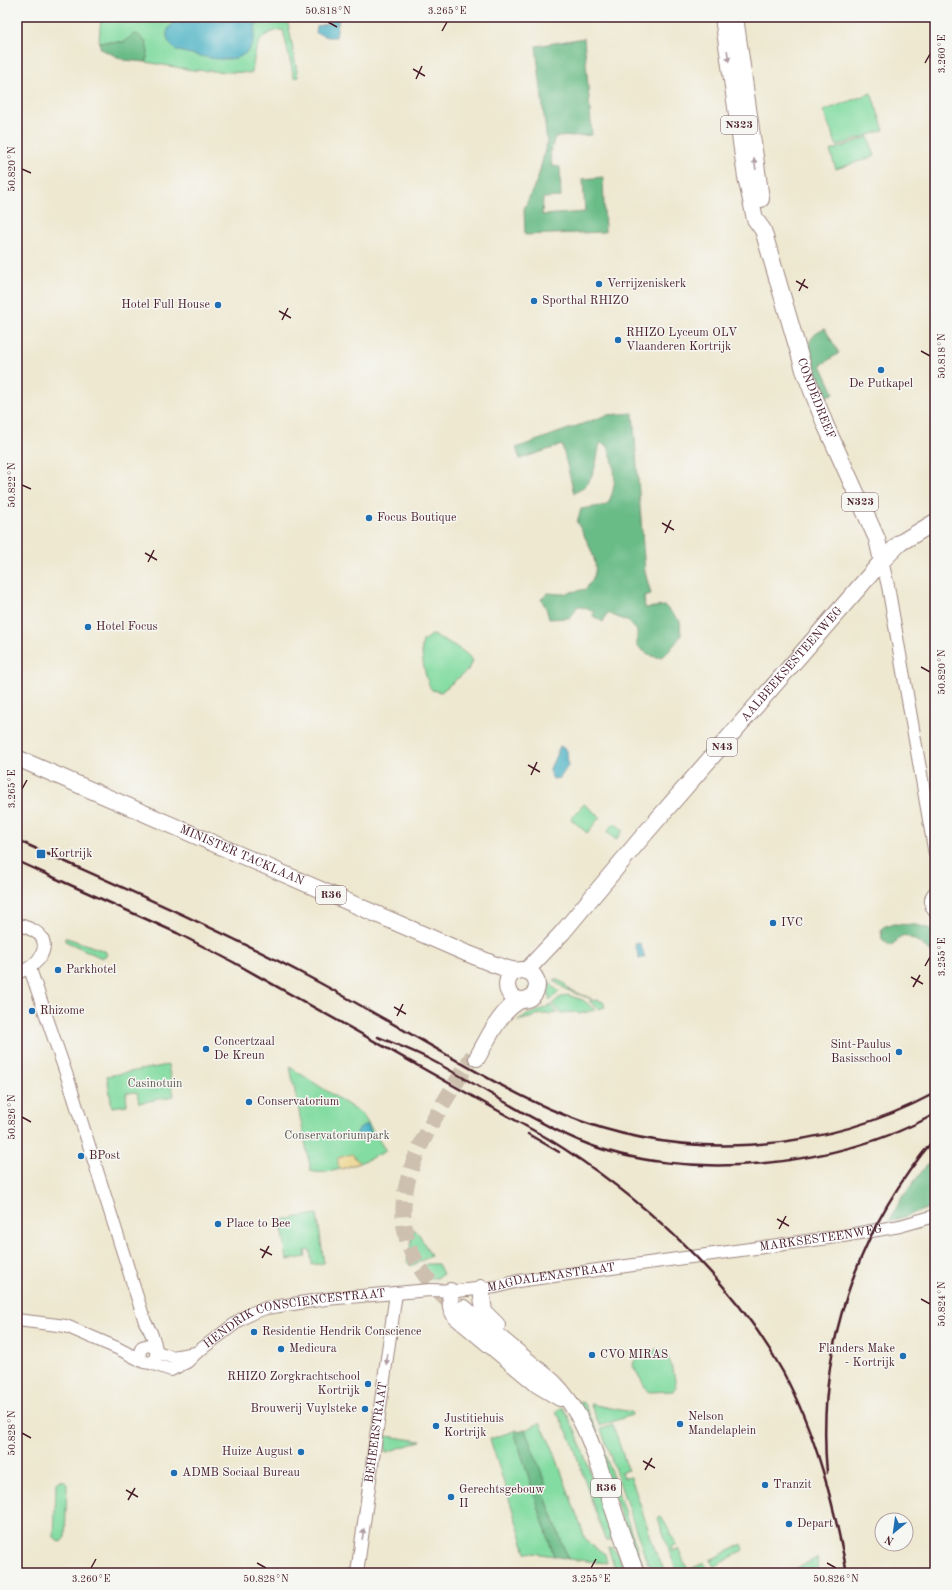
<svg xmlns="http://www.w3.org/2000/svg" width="952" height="1590" font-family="'Old Standard TT',serif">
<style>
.green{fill:#83dca1;stroke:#667e66}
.forest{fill:#6abc87;stroke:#5a6e59}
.sand{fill:#eeda9e;stroke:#9c7c64}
.water{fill:#46b1c4;stroke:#486878}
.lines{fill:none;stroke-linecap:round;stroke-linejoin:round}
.major-tunnel{stroke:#cdc0af;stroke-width:16;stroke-dasharray:16 8;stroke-linecap:butt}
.minor-casing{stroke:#9c847e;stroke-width:14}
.major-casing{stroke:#9c847e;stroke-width:18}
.minor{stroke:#fff;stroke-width:12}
.major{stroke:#fff;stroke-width:16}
.rail{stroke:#4a1f2b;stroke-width:2.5}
.oneway{fill:#ae9aa0}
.ticks{fill:none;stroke:#4a1f2b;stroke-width:1.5}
.poi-dot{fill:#1f6fb2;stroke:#f6f6f2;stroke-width:1.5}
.labels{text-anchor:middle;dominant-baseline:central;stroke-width:3;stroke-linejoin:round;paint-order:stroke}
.shield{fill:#f6f6f2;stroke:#7e6067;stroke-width:1}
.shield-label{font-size:11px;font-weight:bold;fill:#4a1f2b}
.poi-label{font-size:12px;fill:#4a1f2b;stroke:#f6f6f2;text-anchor:start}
.street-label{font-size:12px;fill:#4a1f2b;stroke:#f6f6f2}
.park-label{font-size:12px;fill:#5b584e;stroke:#f6f6f2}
.neatline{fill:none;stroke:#4a1f2b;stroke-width:1.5}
.ticks-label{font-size:10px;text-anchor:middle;fill:#4a1f2b}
</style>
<rect width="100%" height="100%" fill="#f6f6f2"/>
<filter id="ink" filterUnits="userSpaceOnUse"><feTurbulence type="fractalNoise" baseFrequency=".025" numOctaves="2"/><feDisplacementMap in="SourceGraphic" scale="8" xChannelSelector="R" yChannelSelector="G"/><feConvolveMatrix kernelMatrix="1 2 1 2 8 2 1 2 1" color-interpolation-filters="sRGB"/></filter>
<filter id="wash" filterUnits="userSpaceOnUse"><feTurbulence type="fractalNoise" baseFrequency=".012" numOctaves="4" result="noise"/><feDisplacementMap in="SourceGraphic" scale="16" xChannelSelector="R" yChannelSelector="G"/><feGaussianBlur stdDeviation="0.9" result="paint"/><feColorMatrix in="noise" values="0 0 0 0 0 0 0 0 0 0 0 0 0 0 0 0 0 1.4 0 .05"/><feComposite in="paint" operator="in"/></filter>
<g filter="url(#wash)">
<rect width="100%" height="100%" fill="#eee8d0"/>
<!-- green -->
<path class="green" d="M 101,17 L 287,17 L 298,77 L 294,78 L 283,30 C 256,31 255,52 252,73 L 192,70 L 146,62 L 148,52 L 128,38 L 125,42 L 99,42 Z
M 871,93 L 884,130 L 837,146 L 823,111 Z
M 868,137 L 875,156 L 836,169 L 830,151 Z
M 431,635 C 438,635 469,653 472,660 L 468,670 L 441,692 L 432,690 C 426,684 419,649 423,641 Z
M 584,804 L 600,817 L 587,833 L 571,819 Z
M 614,823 L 623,830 L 616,840 L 607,832 Z
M 67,938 L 105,951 L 107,955 L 102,958 L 65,941 L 65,938 Z
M 555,979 L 564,983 L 568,989 L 592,999 L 567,990 L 554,981 Z
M 550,983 L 559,992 L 550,1000 L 548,993 Z
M 567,995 L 583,1000 L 595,1010 L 579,1014 L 576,1012 L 561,1013 L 552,1004 L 559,998 Z
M 598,1000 L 603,1002 L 605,1007 L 598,1009 L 589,1001 Z
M 550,1005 L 558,1013 L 536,1015 L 534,1017 L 517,1021 C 526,1013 540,1012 550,1005 Z
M 168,1065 L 174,1096 L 139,1103 L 137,1092 L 126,1093 L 127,1105 L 112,1107 L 107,1076 Z
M 290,1067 L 362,1114 L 386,1151 C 371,1159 326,1178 311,1171 Z
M 317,1214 L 324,1263 L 312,1265 L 310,1250 L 305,1251 L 306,1257 L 287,1260 L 281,1220 Z
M 414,1229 L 419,1234 L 431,1256 L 411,1266 L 407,1262 Z
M 426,1264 L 438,1264 L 443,1274 L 437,1278 L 423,1278 L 419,1273 Z
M 657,1349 C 672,1354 674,1374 676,1387 L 673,1391 L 648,1392 L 633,1366 L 634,1361 Z
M 579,1402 L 584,1403 L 596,1428 L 642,1563 L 640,1566 Z
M 590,1404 L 631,1412 L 632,1415 L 600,1426 Z
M 563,1407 L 576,1432 L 613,1538 L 612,1540 L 605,1540 L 571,1439 L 556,1411 Z
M 540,1423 L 553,1449 L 585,1538 L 590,1544 L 605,1554 L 607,1563 L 568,1559 L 541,1485 L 545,1484 L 525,1430 Z
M 613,1425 L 628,1470 L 621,1472 L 623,1478 L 631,1477 L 656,1553 L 666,1573 L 655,1573 L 647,1562 L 601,1429 Z
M 514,1431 L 554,1556 L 526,1552 L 490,1439 Z
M 386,1436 L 421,1441 L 387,1452 L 385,1451 Z
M 59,1481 L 64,1481 L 67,1484 L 65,1537 L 61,1542 L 57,1541 L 54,1537 L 56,1484 Z
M 660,1516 L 662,1517 L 676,1544 L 671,1547 L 673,1551 L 678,1549 L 688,1570 L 704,1563 L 708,1571 L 705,1573 L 677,1573 L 658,1518 Z
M 742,1544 L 744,1550 L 714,1567 L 710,1560 Z
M 608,1547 C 620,1549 621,1563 624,1573 L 616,1573 Z
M 817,1558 L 819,1573 L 787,1573 Z"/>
<!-- forest -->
<path class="forest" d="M 137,34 L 146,42 L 148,52 L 146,62 L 124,60 L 101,49 L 99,42 L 125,42 L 132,35 Z
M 584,38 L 592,135 L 555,137 L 550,152 L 552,166 L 560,167 L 561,197 L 543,198 L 542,215 L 585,212 L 583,179 L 603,177 L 605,232 L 525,235 L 524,209 L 538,178 L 547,142 L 536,46 Z
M 825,329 L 839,353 L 821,365 L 834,393 L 825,397 C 816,375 793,340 825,329 Z
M 633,413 L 645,572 L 651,594 L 644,596 L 645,608 L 665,606 L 680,621 L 681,636 C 664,657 662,666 637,646 L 637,631 L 629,622 L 607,613 L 603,622 L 593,616 L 594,611 L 577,606 L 574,613 L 569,618 L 549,619 L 546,608 L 541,599 L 548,593 L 562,594 L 586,589 C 589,584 594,578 595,572 C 598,558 583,534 577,522 L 581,509 L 607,505 C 618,487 616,464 607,445 L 600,443 C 596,462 595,484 574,493 L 562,445 L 520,459 L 516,448 L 607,415 Z
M 894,924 L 916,925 L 935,930 L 935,958 C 928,947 916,940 904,935 L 890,946 L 882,939 L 881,929 L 885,926 Z
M 935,1154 L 935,1206 L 889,1222 L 901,1199 Z
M 517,1430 L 518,1432 L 525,1430 L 546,1484 L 541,1486 L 568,1559 L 554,1556 L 514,1431 Z"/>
<!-- sand -->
<path class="sand" d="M 352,1154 L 359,1163 L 341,1169 L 338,1166 L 338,1158 Z"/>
<!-- water -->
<path class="water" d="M 176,17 L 281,17 L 278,20 L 263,18 L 255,26 C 255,75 208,57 178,51 C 171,47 163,37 169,28 C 172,23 174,25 176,17 Z
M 331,17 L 339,17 L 336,37 L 328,37 L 316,33 L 317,26 L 330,23 Z
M 560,746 L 567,750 L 568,766 L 560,778 L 553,779 L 549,771 Z
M 640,943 L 645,957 L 639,959 L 635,944 Z
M 365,1125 L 367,1125 L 371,1133 L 370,1137 L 361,1141 L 356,1136 L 358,1130 Z"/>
</g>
<g filter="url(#ink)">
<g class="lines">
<!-- major-tunnel -->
<path class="major-tunnel" d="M 447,1299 C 358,1219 425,1135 473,1055"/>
<defs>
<g id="minor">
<path d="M 882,561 L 888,586 L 935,854"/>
<path d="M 935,892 C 929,898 930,906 935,912"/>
<path d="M 17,924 C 25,927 37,930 42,938 C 50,953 31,971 17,972"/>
<path d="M 30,969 L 68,1079 L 145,1322 C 151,1331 163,1356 151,1363"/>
<path id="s1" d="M 17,1320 L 66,1326 L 117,1348 L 144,1362 L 151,1363 L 171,1370 L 187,1362 L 196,1353 L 240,1320 L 252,1313 L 266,1308 L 326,1299 L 430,1290 L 457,1291 L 496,1287 L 518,1281 L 843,1236 L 900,1226 L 935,1216"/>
<path d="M 157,1352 L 172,1357 L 196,1353"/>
<path d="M 141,1360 L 139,1354 L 142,1347 L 149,1345 L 155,1348"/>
<path id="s2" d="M 357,1573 L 396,1293"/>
</g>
<g id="major">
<path id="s3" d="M 723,17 L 746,177 L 755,219 L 763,230 L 804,370 L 825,424 L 877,539 L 882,561"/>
<path d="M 735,17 L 761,199"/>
<path id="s4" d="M 17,758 L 466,953 C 483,959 500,969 518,971"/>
<circle cx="522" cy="985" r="15"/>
<path id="s5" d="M 526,971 L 562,933 L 643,836 L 882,561 L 900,543 L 935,522"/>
<path d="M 477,1058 C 488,1039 500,1010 521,1000"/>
<path d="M 481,1288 L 484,1312 L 497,1325"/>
<path d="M 450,1291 L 451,1308 L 455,1316 L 538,1385 L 560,1398"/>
<path d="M 464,1308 L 553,1382 C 583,1411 594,1451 607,1490 C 616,1518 625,1545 636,1573"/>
</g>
</defs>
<!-- minor casing -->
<use href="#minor" class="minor-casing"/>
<!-- major casing -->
<use href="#major" class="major-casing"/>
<!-- minor -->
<use href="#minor" class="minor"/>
<!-- major -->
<use href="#major" class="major"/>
<!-- rail -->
<path class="rail" d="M 17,840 C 114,884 213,926 307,976 C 354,1001 400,1028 447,1055 C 484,1076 522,1098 562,1114 C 682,1163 821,1154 935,1093
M 17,861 L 177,933 L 233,962 L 547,1138 C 638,1194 731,1277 783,1372 C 816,1433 834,1505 847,1573
M 378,1037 C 395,1044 414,1051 431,1060 C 481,1086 528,1119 580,1141 C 681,1184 841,1167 935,1114
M 528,1134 L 559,1152
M 827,1473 C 816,1351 856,1231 935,1138"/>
</g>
<!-- one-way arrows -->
<defs><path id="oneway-solid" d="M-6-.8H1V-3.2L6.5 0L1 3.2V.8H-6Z"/></defs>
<g class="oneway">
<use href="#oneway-solid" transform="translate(728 56) rotate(82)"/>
<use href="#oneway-solid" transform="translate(755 164) rotate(-99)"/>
<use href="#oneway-solid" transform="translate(387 1359) rotate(98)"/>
<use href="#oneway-solid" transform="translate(363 1534) rotate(-82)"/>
</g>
</g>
<!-- ticks -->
<path class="ticks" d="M 328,22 L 337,27M 442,31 L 447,22M 925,63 L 930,54M 413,69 L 425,76M 416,79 L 422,66M 22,169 L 31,173M 796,281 L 808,288M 799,291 L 805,279M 279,311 L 291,318M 282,320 L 288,308M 921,351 L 930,356M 22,485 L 31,489M 662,523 L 674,530M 665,533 L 671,520M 145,553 L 157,560M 148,562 L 154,550M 921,667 L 930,672M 528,765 L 540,772M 531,775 L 537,762M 22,789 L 27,780M 925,966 L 930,957M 911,977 L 923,984M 913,987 L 920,975M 394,1007 L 406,1014M 397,1016 L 403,1004M 22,1117 L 31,1122M 777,1219 L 789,1226M 779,1229 L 786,1216M 260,1249 L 272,1255M 262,1258 L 269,1246M 921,1299 L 930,1304M 22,1433 L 31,1438M 643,1461 L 655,1468M 645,1470 L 652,1458M 126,1490 L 138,1497M 128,1500 L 135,1488M 257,1563 L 266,1568M 827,1563 L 836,1568M 91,1568 L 96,1559M 591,1568 L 596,1559"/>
<!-- markers -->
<g class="poi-dot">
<circle cx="599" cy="284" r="4"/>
<circle cx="534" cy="301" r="4"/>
<circle cx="218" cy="305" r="4"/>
<circle cx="618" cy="340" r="4"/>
<circle cx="881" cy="370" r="4"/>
<circle cx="369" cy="518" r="4"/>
<circle cx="88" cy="627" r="4"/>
<rect x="36" y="849" width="10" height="10" rx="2"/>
<circle cx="773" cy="923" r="4"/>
<circle cx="58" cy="970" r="4"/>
<circle cx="32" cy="1011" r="4"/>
<circle cx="206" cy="1049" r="4"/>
<circle cx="899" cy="1052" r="4"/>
<circle cx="249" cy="1102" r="4"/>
<circle cx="81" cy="1156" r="4"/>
<circle cx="218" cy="1224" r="4"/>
<circle cx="254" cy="1332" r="4"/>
<circle cx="281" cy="1349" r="4"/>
<circle cx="592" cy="1355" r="4"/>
<circle cx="903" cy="1356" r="4"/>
<circle cx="368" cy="1384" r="4"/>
<circle cx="365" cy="1409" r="4"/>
<circle cx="680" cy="1424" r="4"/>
<circle cx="436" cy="1426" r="4"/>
<circle cx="301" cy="1452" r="4"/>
<circle cx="174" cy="1473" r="4"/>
<circle cx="765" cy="1485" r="4"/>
<circle cx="451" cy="1497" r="4"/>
<circle cx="789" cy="1524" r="4"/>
</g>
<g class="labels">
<!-- shield labels -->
<g class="shield">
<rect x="721" y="116" width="36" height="18" rx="3"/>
<rect x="842" y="493" width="36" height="18" rx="3"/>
<rect x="707" y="738" width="30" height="18" rx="3"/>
<rect x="316" y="886" width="30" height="18" rx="3"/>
<rect x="591" y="1479" width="30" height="18" rx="3"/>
</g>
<g class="shield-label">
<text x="739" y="125">N323</text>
<text x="860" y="502">N323</text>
<text x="722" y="747">N43</text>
<text x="331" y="895">R36</text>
<text x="606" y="1488">R36</text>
</g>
<!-- poi labels -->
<g class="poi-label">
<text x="607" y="284">Verrijzeniskerk</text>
<text x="542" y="301">Sporthal RHIZO</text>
<text x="210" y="305" text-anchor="end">Hotel Full House</text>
<text x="626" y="333">RHIZO Lyceum OLV<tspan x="626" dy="14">Vlaanderen Kortrijk</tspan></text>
<text x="881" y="384" text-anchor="middle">De Putkapel</text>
<text x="377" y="518">Focus Boutique</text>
<text x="96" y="627">Hotel Focus</text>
<text x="50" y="854">Kortrijk</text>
<text x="781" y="923">IVC</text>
<text x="66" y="970">Parkhotel</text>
<text x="40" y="1011">Rhizome</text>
<text x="214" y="1042">Concertzaal<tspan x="214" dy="14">De Kreun</tspan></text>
<text x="891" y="1045" text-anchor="end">Sint-Paulus<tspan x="891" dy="14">Basisschool</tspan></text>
<text x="257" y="1102">Conservatorium</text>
<text x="89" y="1156">BPost</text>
<text x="226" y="1224">Place to Bee</text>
<text x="262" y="1332">Residentie Hendrik Conscience</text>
<text x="289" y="1349">Medicura</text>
<text x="895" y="1349" text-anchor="end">Flanders Make<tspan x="895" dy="14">- Kortrijk</tspan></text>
<text x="600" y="1355">CVO MIRAS</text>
<text x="360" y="1377" text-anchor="end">RHIZO Zorgkrachtschool<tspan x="360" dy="14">Kortrijk</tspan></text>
<text x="357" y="1409" text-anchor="end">Brouwerij Vuylsteke</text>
<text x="688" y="1417">Nelson<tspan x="688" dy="14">Mandelaplein</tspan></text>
<text x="444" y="1419">Justitiehuis<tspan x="444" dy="14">Kortrijk</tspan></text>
<text x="293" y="1452" text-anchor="end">Huize August</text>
<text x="182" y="1473">ADMB Sociaal Bureau</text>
<text x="773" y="1485">Tranzit</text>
<text x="459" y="1490">Gerechtsgebouw<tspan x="459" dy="14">II</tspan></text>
<text x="797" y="1524">Depart</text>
</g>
<!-- street labels -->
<g class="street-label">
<text stroke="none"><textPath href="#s3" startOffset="395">CONDÉDREEF</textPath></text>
<text stroke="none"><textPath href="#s5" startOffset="406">AALBEEKSESTEENWEG</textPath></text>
<text stroke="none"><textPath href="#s4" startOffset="245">MINISTER TACKLAAN</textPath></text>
<text stroke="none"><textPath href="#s1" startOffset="838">MARKSESTEENWEG</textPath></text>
<text stroke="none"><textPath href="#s1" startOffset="565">MAGDALENASTRAAT</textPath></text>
<text stroke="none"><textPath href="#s1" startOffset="302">HENDRIK CONSCIENCESTRAAT</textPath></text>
<text stroke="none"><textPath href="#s2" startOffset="142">BEHEERSTRAAT</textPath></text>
</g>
<!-- park labels -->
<g class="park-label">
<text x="155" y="1084">Casinotuin</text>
<text x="337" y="1136">Conservatoriumpark</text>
</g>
</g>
<!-- margin -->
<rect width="952" height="1590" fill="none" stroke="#f6f6f2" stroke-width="44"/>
<!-- north arrow -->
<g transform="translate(894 1532) rotate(209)"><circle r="19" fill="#f6f6f2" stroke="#b1a0a2"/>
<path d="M0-3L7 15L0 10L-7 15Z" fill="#1f6fb2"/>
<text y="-6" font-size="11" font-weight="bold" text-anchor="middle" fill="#4a1f2b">N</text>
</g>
<rect x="22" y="22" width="908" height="1546" class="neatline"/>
<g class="ticks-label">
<text x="328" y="14">50.818°N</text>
<text x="447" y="14">3.265°E</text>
<text transform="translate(941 54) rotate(-90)" y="4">3.260°E</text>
<text transform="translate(11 169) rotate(-90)" y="4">50.820°N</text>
<text transform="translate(941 356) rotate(-90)" y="4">50.818°N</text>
<text transform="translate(11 485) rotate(-90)" y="4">50.822°N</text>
<text transform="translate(941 672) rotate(-90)" y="4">50.820°N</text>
<text transform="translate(11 789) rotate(-90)" y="4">3.265°E</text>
<text transform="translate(941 957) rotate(-90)" y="4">3.255°E</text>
<text transform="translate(11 1117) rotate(-90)" y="4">50.826°N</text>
<text transform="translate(941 1304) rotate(-90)" y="4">50.824°N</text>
<text transform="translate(11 1433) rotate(-90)" y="4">50.828°N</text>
<text x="91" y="1582">3.260°E</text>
<text x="266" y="1582">50.828°N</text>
<text x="591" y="1582">3.255°E</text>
<text x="836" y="1582">50.826°N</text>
</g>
</svg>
